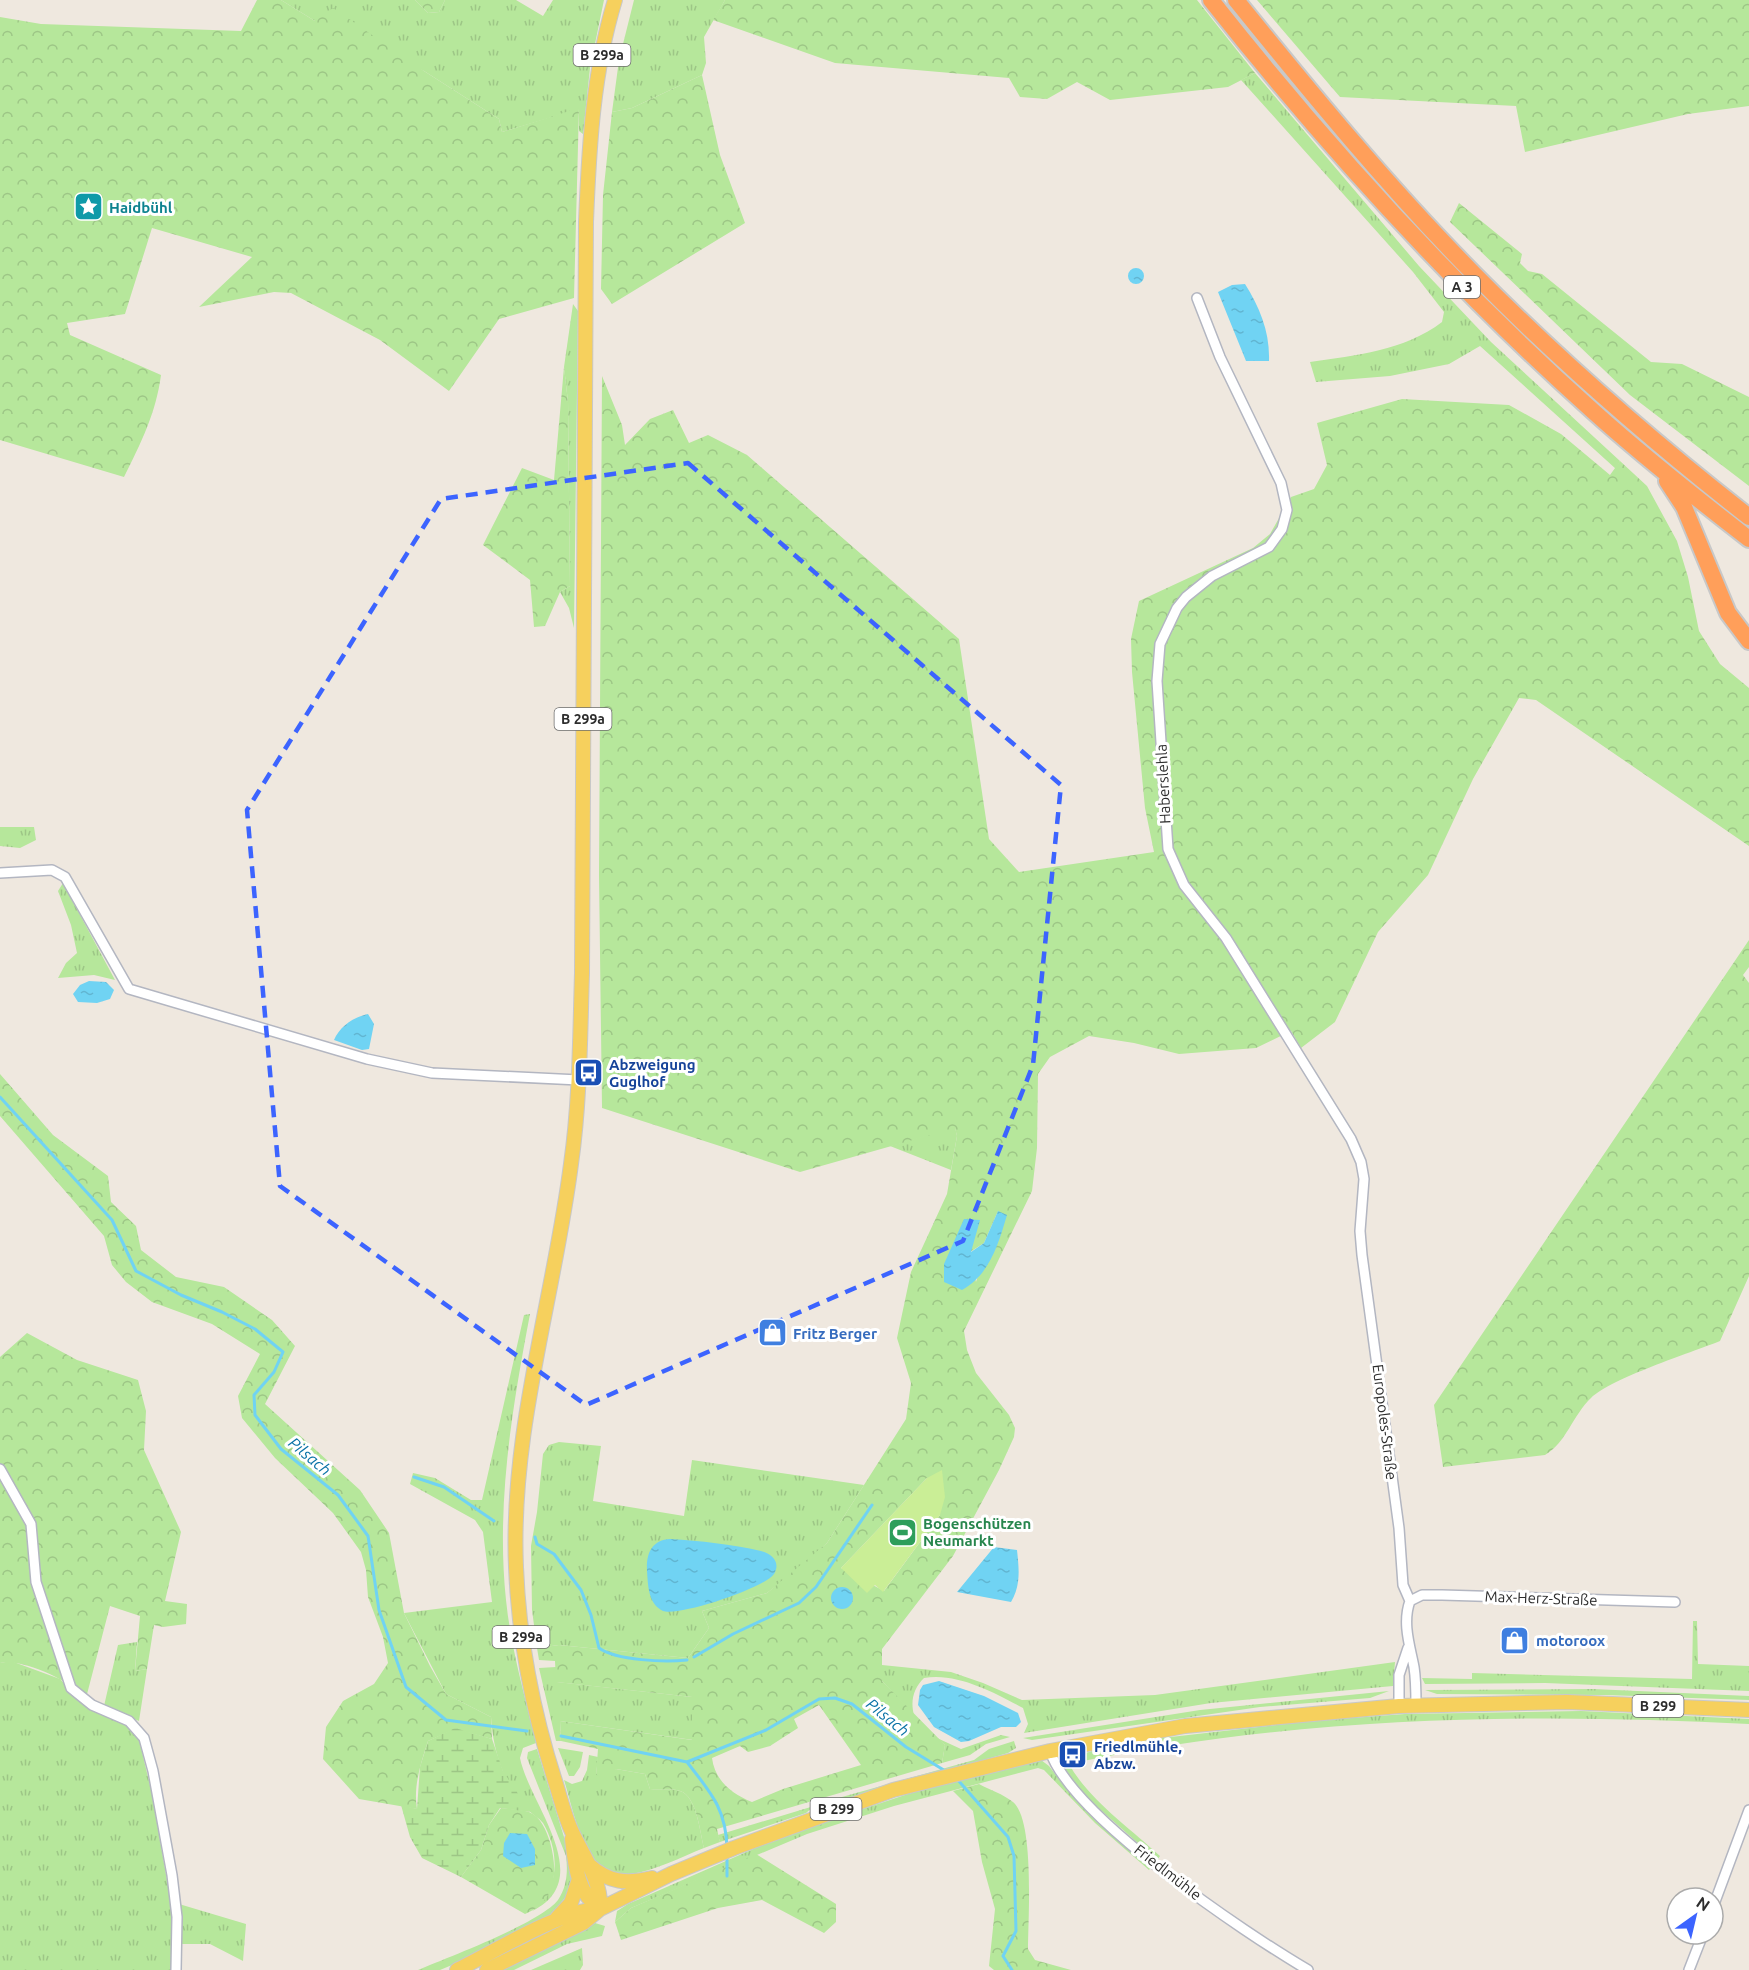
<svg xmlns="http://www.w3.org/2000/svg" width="1749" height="1970" font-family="Ubuntu,sans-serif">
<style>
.grass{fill:url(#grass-tufts)}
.forest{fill:url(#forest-crowns);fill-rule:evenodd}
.wetland{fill:url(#wetland-marsh)}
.pitch{fill:#caee96}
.water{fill:url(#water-ripples)}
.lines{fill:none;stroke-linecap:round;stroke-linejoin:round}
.stream{stroke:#70d3f3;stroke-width:3}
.street-casing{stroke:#b3b6c1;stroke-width:12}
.primary-casing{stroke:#c8c8c8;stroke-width:16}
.highway-casing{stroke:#c8c8c8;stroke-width:20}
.street{stroke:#fff;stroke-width:9}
.primary{stroke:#f6d05d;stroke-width:14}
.highway{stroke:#ff9f5a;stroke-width:16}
.marked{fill:none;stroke:#3c64ff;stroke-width:4.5;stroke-dasharray:12 8;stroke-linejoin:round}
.labels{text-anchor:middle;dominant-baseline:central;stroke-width:6;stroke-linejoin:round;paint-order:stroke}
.shield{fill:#fff;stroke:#6c6c6c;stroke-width:1.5}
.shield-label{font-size:14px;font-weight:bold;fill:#2d2d2d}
.culture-label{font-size:15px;font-weight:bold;fill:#0d838f;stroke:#fff;text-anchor:start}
.street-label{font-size:15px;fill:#2d2d2d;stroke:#fff}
.transit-label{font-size:15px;font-weight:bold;fill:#164399;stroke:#fff;text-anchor:start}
.shop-label{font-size:15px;font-weight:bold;fill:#366cbe;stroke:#fff;text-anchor:start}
.leisure-label{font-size:15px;font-weight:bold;fill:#27864d;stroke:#fff;text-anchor:start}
.water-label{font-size:16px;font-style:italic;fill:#0972a6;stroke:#fff}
</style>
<defs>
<pattern id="grass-tufts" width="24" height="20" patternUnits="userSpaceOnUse" patternTransform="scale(1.5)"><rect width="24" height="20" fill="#b6e79b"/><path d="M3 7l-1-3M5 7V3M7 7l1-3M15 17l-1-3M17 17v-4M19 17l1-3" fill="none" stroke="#9dc686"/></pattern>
<pattern id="forest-crowns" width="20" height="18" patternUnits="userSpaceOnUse" patternTransform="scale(1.5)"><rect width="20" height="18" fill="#b6e79b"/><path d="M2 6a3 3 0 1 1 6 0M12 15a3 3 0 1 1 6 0" fill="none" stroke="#9dc686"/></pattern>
<pattern id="wetland-marsh" width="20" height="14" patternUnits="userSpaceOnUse" patternTransform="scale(1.5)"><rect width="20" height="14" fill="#b6e79b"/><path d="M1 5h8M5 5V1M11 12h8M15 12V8" fill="none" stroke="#9dc686"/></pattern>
<pattern id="water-ripples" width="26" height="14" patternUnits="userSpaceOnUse" patternTransform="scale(1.5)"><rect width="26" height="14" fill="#70d3f3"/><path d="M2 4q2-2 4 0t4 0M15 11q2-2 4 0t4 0" fill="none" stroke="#61b5d1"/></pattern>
</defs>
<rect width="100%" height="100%" fill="#efe8df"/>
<!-- grass -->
<path class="grass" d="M 281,0 L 415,0 L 428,13 L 439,12 L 445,0 L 516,0 L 543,16 L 553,0 L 604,0 L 590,68 L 583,134 L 579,131 L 579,109 L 502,132 L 499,119 L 424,71 L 315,21 Z
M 634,0 L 725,0 L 704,37 L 706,63 L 702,75 L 632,108 L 612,112 L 619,60 Z
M 1255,73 L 1419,266 L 1491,342 L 1620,461 L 1616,469 L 1480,346 L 1449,364 L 1390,376 L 1316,382 L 1310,362 C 1356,355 1404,351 1442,322 L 1444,312 L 1413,272 L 1241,80 Z
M 573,304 L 578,311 L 574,628 L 569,608 L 560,592 L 570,586 L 568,402 L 564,367 Z
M 0,827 L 34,827 L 36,840 L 20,848 L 0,846 Z
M 63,883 L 115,980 L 94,975 L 58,978 L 66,963 L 77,953 L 71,925 L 58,891 Z
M 955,1127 L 957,1136 L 951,1170 L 890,1146 Z
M 530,1314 C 512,1409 496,1504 506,1600 C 511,1649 525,1696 536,1743 L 523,1748 L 520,1758 C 529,1804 598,1879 532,1911 C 560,1890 560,1852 543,1823 C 539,1818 533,1815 529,1811 C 519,1800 509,1785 503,1772 C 496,1754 492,1736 491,1717 L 446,1694 L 404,1613 L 492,1602 L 483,1532 L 475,1520 L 410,1484 L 413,1473 L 435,1478 L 471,1500 L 482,1500 L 524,1315 Z
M 559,1442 L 601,1446 L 593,1501 L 684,1516 L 692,1460 L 864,1485 L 827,1543 L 802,1566 L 767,1593 L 702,1611 L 709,1628 L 688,1658 L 559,1645 L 537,1648 L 532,1610 L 531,1546 L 537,1512 L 543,1454 L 549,1445 Z
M 1693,1621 L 1697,1621 L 1698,1664 L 1749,1666 L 1749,1691 L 1545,1683 L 1425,1684 L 1422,1678 L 1472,1679 L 1472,1673 L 1692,1679 Z
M 137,1642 L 135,1671 L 147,1669 L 139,1721 L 104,1706 L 118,1645 Z
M 11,1661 L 60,1679 L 85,1706 L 125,1723 L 138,1735 L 152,1794 L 173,1915 L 173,1970 L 0,1970 L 0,1663 Z
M 1395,1662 L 1393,1686 L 1211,1703 L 1024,1733 L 1028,1724 L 1023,1708 C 995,1693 957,1672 924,1678 C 914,1688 910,1700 914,1715 L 882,1681 L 882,1665 L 951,1672 L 983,1683 L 1022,1700 L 1155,1695 Z
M 556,1667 L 557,1682 L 692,1697 L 693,1740 L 560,1721 L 561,1741 L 556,1741 L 539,1668 Z
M 1593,1689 L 1749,1696 L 1749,1700 L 1606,1695 L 1437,1694 L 1425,1690 Z
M 1389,1691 L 1370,1698 L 1260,1707 L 1032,1740 L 1023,1738 L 1200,1710 Z
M 1581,1711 L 1749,1719 L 1749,1724 C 1521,1712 1294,1717 1069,1764 C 1089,1800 1130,1828 1160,1856 L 1157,1860 L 1077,1789 L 1066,1777 L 1060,1761 L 1118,1743 L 1311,1721 L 1405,1714 Z
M 1001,1735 L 1010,1737 L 986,1744 L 970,1755 L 942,1763 L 945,1745 L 937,1738 L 961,1749 Z
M 1014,1741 L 1016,1748 L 1008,1753 L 830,1804 L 824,1802 L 974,1760 L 989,1749 Z
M 558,1748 L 583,1752 L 580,1767 L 574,1776 L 569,1776 Z
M 537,1749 L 568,1850 L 573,1876 L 568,1894 L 550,1916 L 452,1965 L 440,1970 L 418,1970 C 449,1957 540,1923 558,1900 C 567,1887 568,1871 566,1856 L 527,1758 L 528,1752 Z
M 589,1755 L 598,1757 L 596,1775 L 616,1769 L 645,1774 L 650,1789 C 659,1790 671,1788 680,1791 C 697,1796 700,1833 704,1848 C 681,1857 655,1871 630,1874 C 585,1881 574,1812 564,1780 L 572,1784 L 582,1781 L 587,1770 Z
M 1041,1760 L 1049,1766 L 1069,1792 L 1152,1866 L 1149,1870 L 1095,1823 L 1044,1770 L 1038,1768 L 894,1806 L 807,1834 L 631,1908 L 615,1922 L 617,1911 L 628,1904 L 785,1835 L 920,1790 Z
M 814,1806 L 806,1813 L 720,1842 L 718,1835 Z
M 179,1904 L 246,1924 L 243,1961 L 210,1944 L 181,1944 Z
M 595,1923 L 605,1926 L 602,1936 L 567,1944 L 514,1970 L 498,1970 Z
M 582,1948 L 583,1965 L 580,1970 L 531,1970 Z"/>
<!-- forest -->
<path class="forest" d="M 257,0 L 281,0 L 315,21 L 333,8 L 424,71 L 499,119 L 502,132 L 579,108 L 574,298 L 499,319 L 449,391 L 380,340 L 291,293 L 274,292 L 199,307 L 252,257 L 152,228 L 125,314 L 67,323 L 70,335 L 161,375 C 156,413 141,443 124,477 L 0,440 L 0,17 L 41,24 L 241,31 Z
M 415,0 L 445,0 L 439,12 L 428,13 Z
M 725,0 L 1197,0 L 1255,73 L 1228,87 L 1110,100 L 1077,82 L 1047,99 L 1020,97 L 1009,78 L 835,63 L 713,20 Z
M 1257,0 L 1749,0 L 1749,106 L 1688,114 L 1525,152 L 1516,106 L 1340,97 Z
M 702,75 L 720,155 L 745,223 L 612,304 L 601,289 L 603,195 L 612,112 L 632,108 Z
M 1459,203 L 1522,254 L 1520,263 L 1528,271 L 1542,274 L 1651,362 L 1682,364 L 1749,397 L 1749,486 L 1630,395 L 1450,222 Z
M 564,367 L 568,402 L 570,586 L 560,592 L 545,626 L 534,627 L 530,580 L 483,545 L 522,468 L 554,480 Z
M 602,376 L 622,425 L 625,445 L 650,419 L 673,410 L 689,443 L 708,435 L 747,455 L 959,639 L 989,839 L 1019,872 L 1154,852 L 1145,808 L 1132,672 L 1131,639 L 1139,601 L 1253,548 L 1270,534 L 1291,497 L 1314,489 L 1327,465 L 1317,423 L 1402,399 L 1509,405 L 1561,434 L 1610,475 L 1620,461 L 1647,486 L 1677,541 L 1688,577 L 1699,631 L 1720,664 L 1749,688 L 1749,846 L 1536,700 L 1519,698 L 1473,779 L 1428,875 L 1378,932 L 1335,1022 L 1301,1048 L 1291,1031 L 1256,1048 L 1179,1054 L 1134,1043 L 1089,1036 L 1050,1057 L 1038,1074 L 1037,1148 L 1032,1191 L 964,1331 L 967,1350 L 976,1373 L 1009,1415 L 1015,1428 L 1014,1437 L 999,1470 L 953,1556 L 882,1649 L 882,1681 L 945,1745 L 942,1763 L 717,1829 L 720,1842 L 704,1848 C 700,1833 697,1796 680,1791 C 671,1788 659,1790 650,1789 L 645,1774 L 616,1769 L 609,1777 L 596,1775 L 598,1749 L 561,1741 L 560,1721 L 692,1740 L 692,1697 L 556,1682 L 555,1661 L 539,1660 L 537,1648 L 559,1645 L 688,1658 L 709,1628 L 702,1611 L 767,1593 L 827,1543 L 906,1419 L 911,1383 L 897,1338 L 911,1272 L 947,1194 L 957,1136 L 955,1128 L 800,1172 L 602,1108 L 599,875 ZM 998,1211 L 976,1282 L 970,1252 L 984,1243 ZM 927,1478 L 940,1515 L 884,1591 L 841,1568 ZM 819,1705 L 861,1765 L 783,1789 L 752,1802 C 732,1794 715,1781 712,1758 L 740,1746 L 748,1752 L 770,1746 L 798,1728 L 794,1719 Z
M 1749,940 L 1749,967 L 1743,975 L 1749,983 L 1749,1276 L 1720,1341 C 1690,1353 1612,1378 1591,1398 C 1573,1415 1566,1443 1545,1455 L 1443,1467 L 1434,1405 Z
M 0,1074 L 53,1135 L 108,1176 L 111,1202 L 136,1226 L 141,1250 L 176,1277 L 224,1287 L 272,1320 L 295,1346 L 265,1404 L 360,1490 L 389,1533 L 404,1613 L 430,1666 L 446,1694 L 491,1717 L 492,1739 L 455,1729 L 428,1741 C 421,1763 413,1786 417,1809 L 359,1799 L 323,1759 L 326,1727 L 343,1701 L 374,1684 L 388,1663 L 383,1637 L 368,1597 L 366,1570 L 361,1552 L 333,1513 L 275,1458 L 242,1418 L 238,1396 L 260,1354 L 212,1324 L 152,1302 L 126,1282 L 112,1265 L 104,1236 L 0,1116 Z
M 27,1333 L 77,1360 L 138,1380 L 146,1411 L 144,1450 L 181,1532 L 165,1601 L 187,1604 L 186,1624 L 163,1627 L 154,1625 L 147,1669 L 135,1671 L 140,1616 L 110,1606 L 86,1698 C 70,1681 23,1658 0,1663 L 0,1357 Z
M 979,1784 C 990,1790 1003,1794 1013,1802 C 1035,1820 1028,1919 1028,1949 L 1035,1960 L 1071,1970 L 994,1970 L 989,1966 L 995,1909 L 982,1862 L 973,1811 L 953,1791 Z
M 501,1808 C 509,1809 521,1809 529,1812 C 541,1817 546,1830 550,1842 C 558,1871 557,1901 525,1914 L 461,1877 L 481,1850 L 489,1825 Z
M 756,1854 L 836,1904 L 836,1922 L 824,1933 L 762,1900 L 718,1908 L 621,1940 L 615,1922 L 631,1908 Z"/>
<!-- wetland -->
<path class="wetland" d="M 455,1728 L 492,1739 L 503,1771 L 530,1812 L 500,1808 L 489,1825 L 481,1850 L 461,1877 L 422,1858 L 410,1837 L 401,1805 L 417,1809 L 420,1767 L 428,1741 Z"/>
<!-- pitch -->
<path class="pitch" d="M 942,1470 L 945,1497 L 940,1515 L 883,1592 L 875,1585 L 867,1593 L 841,1568 L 927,1478 Z"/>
<!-- water -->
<path class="water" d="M1128 276a8 8 0 1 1 16 0a8 8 0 1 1-16 0Z
M 1245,284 C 1260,308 1270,332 1269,361 L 1246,361 L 1218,292 L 1232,285 Z
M 89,981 L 106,982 L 114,990 L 110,999 L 97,1003 L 78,1002 L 73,994 L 80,985 Z
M 368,1014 L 374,1024 L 369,1049 L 362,1050 L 334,1040 C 340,1026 354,1017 368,1014 Z
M 998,1211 L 1007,1215 C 998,1245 990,1274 962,1290 L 944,1282 L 944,1264 L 964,1219 L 980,1220 L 971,1252 L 984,1243 Z
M 670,1539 C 701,1541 731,1544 761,1551 C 772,1554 781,1562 774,1574 C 765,1588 678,1617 663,1611 C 648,1604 648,1585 647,1571 C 646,1553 652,1540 670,1539 Z
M 994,1547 L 1017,1550 C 1019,1569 1021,1585 1011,1602 L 957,1592 Z
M831 1598a11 11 0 1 1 22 0a11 11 0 1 1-22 0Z
M 939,1681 L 984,1696 L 1018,1713 L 1021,1722 L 1016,1727 L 1001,1727 L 969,1741 L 961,1742 L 934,1727 L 918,1705 L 920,1690 L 923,1685 Z
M 510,1833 L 527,1834 L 535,1849 L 535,1865 L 521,1868 L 503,1856 L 504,1843 Z"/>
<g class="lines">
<!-- stream -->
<path class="stream" d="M 0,1097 L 112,1220 L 136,1271 L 181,1295 L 222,1312 L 255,1329 L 283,1352 L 274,1372 L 254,1395 L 255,1415 L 281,1449 L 338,1495 L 368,1536 L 379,1610 L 406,1687 L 446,1720 L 527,1731
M 414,1477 L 444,1487 L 494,1521
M 535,1537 L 537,1544 L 554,1554 L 581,1590 L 591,1615 L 599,1648 C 617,1661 665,1662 687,1660
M 694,1657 L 733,1634 L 799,1603 L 816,1587 L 872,1505
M 561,1736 L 687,1762 L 766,1730 L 819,1699 L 835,1698 L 852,1704 L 906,1747 L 947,1772
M 687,1762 C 710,1792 726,1808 727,1848
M 957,1779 L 1008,1837 L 1014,1856 L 1016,1931 L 1003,1956 L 1012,1970
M 727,1854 L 727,1876"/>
<defs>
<path id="street" d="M 1197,298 L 1220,357 L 1281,483 L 1287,510 L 1282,529 L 1269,547 L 1212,576 L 1186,597 L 1177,608 L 1160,644 L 1157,681 L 1168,849 L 1184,885 L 1226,938 L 1351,1139 L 1361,1162 L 1364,1179 L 1360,1231 L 1362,1255 L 1399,1528 L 1403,1585 L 1410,1601
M 0,873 L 52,870 L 65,877 L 129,989 L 367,1059 L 432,1073 L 579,1080
M 0,1469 L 31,1524 L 36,1582 L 71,1688 L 92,1705 L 129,1721 L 144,1738 L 153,1771 L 172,1875 L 177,1917 L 176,1970
M 1410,1601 L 1422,1595 L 1442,1595 L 1675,1602
M 1410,1601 C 1402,1623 1410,1646 1414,1667 C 1416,1680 1416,1693 1416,1705
M 1399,1706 L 1399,1675 L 1408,1648
M 1050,1751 C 1072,1817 1245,1933 1308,1970
M 1713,1907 L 1749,1810
M 1689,1970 L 1703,1934"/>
<path id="primary" d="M 572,1839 C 575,1865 577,1893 600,1909
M 589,1865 C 609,1883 627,1884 652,1878
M 600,1909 C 602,1882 584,1857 573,1834 C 565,1818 561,1800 556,1784 C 533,1713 519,1642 516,1567 C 510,1431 554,1298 571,1164 C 580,1101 580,1037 582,973 L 586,222 C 589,147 593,72 615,0
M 557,1918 L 571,1903 L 579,1879
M 457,1970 C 494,1952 559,1911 598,1909
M 487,1970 L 583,1923 L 600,1909 L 671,1874 L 734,1848 L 893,1790 L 1050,1751 L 1185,1726 L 1399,1706 L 1567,1702 L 1749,1710"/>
<path id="highway" d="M 1211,0 C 1327,147 1454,287 1594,412 C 1644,457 1696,498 1749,539
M 1236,0 C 1312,94 1389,188 1474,274 C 1560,361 1653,442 1749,517
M 1667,481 L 1684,507 L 1728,613 L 1749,641"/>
</defs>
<!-- street casing -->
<use href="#street" class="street-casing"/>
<!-- primary casing -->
<use href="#primary" class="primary-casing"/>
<!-- highway casing -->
<use href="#highway" class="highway-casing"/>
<!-- street -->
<use href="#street" class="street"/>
<!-- primary -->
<use href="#primary" class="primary"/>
<!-- highway -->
<use href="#highway" class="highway"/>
</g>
<!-- marked area -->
<path class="marked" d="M 688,463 L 1061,785 L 1033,1065 L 963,1241 L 586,1405 L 280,1186 L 247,810 L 441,499 Z"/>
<!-- icons -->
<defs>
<symbol id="sight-square" viewBox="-11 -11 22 22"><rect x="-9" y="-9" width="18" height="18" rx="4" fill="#0f9aa8" stroke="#fff"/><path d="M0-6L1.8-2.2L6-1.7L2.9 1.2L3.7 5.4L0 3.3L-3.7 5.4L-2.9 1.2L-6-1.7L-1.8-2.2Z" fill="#fff"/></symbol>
<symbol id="bus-square" viewBox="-11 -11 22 22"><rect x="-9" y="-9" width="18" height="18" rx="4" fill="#1a4fb4" stroke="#fff"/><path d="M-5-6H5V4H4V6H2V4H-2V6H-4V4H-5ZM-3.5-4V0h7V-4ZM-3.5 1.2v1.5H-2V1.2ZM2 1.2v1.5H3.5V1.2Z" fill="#fff"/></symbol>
<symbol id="shop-square" viewBox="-11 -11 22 22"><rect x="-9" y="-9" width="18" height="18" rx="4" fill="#3f7fe0" stroke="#fff"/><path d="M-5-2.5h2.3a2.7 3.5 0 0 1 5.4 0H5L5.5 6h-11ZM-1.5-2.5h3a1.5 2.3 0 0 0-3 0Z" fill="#fff"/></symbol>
<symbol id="stadium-square" viewBox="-11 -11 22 22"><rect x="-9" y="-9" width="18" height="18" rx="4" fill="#2e9e5b" stroke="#fff"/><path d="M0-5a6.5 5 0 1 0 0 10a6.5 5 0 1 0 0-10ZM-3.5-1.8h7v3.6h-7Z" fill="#fff"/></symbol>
</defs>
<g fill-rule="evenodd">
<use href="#sight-square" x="72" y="190" width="33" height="33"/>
<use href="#bus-square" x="572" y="1056" width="33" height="33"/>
<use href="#shop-square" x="756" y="1316" width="33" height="33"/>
<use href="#stadium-square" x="886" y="1516" width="33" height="33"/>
<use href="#shop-square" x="1498" y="1624" width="33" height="33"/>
<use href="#bus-square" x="1056" y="1738" width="33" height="33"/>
</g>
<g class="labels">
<!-- shield labels -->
<g class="shield">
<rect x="573.5" y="44" width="57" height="22" rx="4.5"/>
<rect x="1444" y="276" width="36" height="22" rx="4.5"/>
<rect x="554.5" y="708" width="57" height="22" rx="4.5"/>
<rect x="492.5" y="1626" width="57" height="22" rx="4.5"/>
<rect x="1632.5" y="1695" width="51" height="22" rx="4.5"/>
<rect x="810.5" y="1798" width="51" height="22" rx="4.5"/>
</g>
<g class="shield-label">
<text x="602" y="55">B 299a</text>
<text x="1462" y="287">A 3</text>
<text x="583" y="719">B 299a</text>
<text x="521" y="1637">B 299a</text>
<text x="1658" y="1706">B 299</text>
<text x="836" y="1809">B 299</text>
</g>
<!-- culture labels -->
<g class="culture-label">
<text x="109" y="207">Haidbühl</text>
</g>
<!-- street labels -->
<g class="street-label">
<text transform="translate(1163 784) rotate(-93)">Haberslehla</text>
<text transform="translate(1385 1422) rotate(83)">Europoles-Straße</text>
<text transform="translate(1541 1598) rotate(2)">Max-Herz-Straße</text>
<text transform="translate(1168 1872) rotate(38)">Friedlmühle</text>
</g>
<!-- transit labels -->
<g class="transit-label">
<text x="609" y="1064">Abzweigung<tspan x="609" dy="17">Guglhof</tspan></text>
<text x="1094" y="1746">Friedlmühle,<tspan x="1094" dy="17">Abzw.</tspan></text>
</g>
<!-- shop labels -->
<g class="shop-label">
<text x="793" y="1333">Fritz Berger</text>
<text x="1536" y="1640">motoroox</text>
</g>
<!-- leisure labels -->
<g class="leisure-label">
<text x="923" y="1523">Bogenschützen<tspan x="923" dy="17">Neumarkt</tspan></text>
</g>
<!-- water labels -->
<g class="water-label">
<text transform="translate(310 1456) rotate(40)">Pilsach</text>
<text transform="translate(888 1717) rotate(39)">Pilsach</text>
</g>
</g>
<!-- north arrow -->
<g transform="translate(1695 1916) rotate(34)"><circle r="28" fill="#ffffff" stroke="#ababab" stroke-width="1.5"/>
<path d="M0-4.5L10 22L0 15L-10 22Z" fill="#3c64ff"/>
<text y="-9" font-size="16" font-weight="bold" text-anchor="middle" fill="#2d2d2d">N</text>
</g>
</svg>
